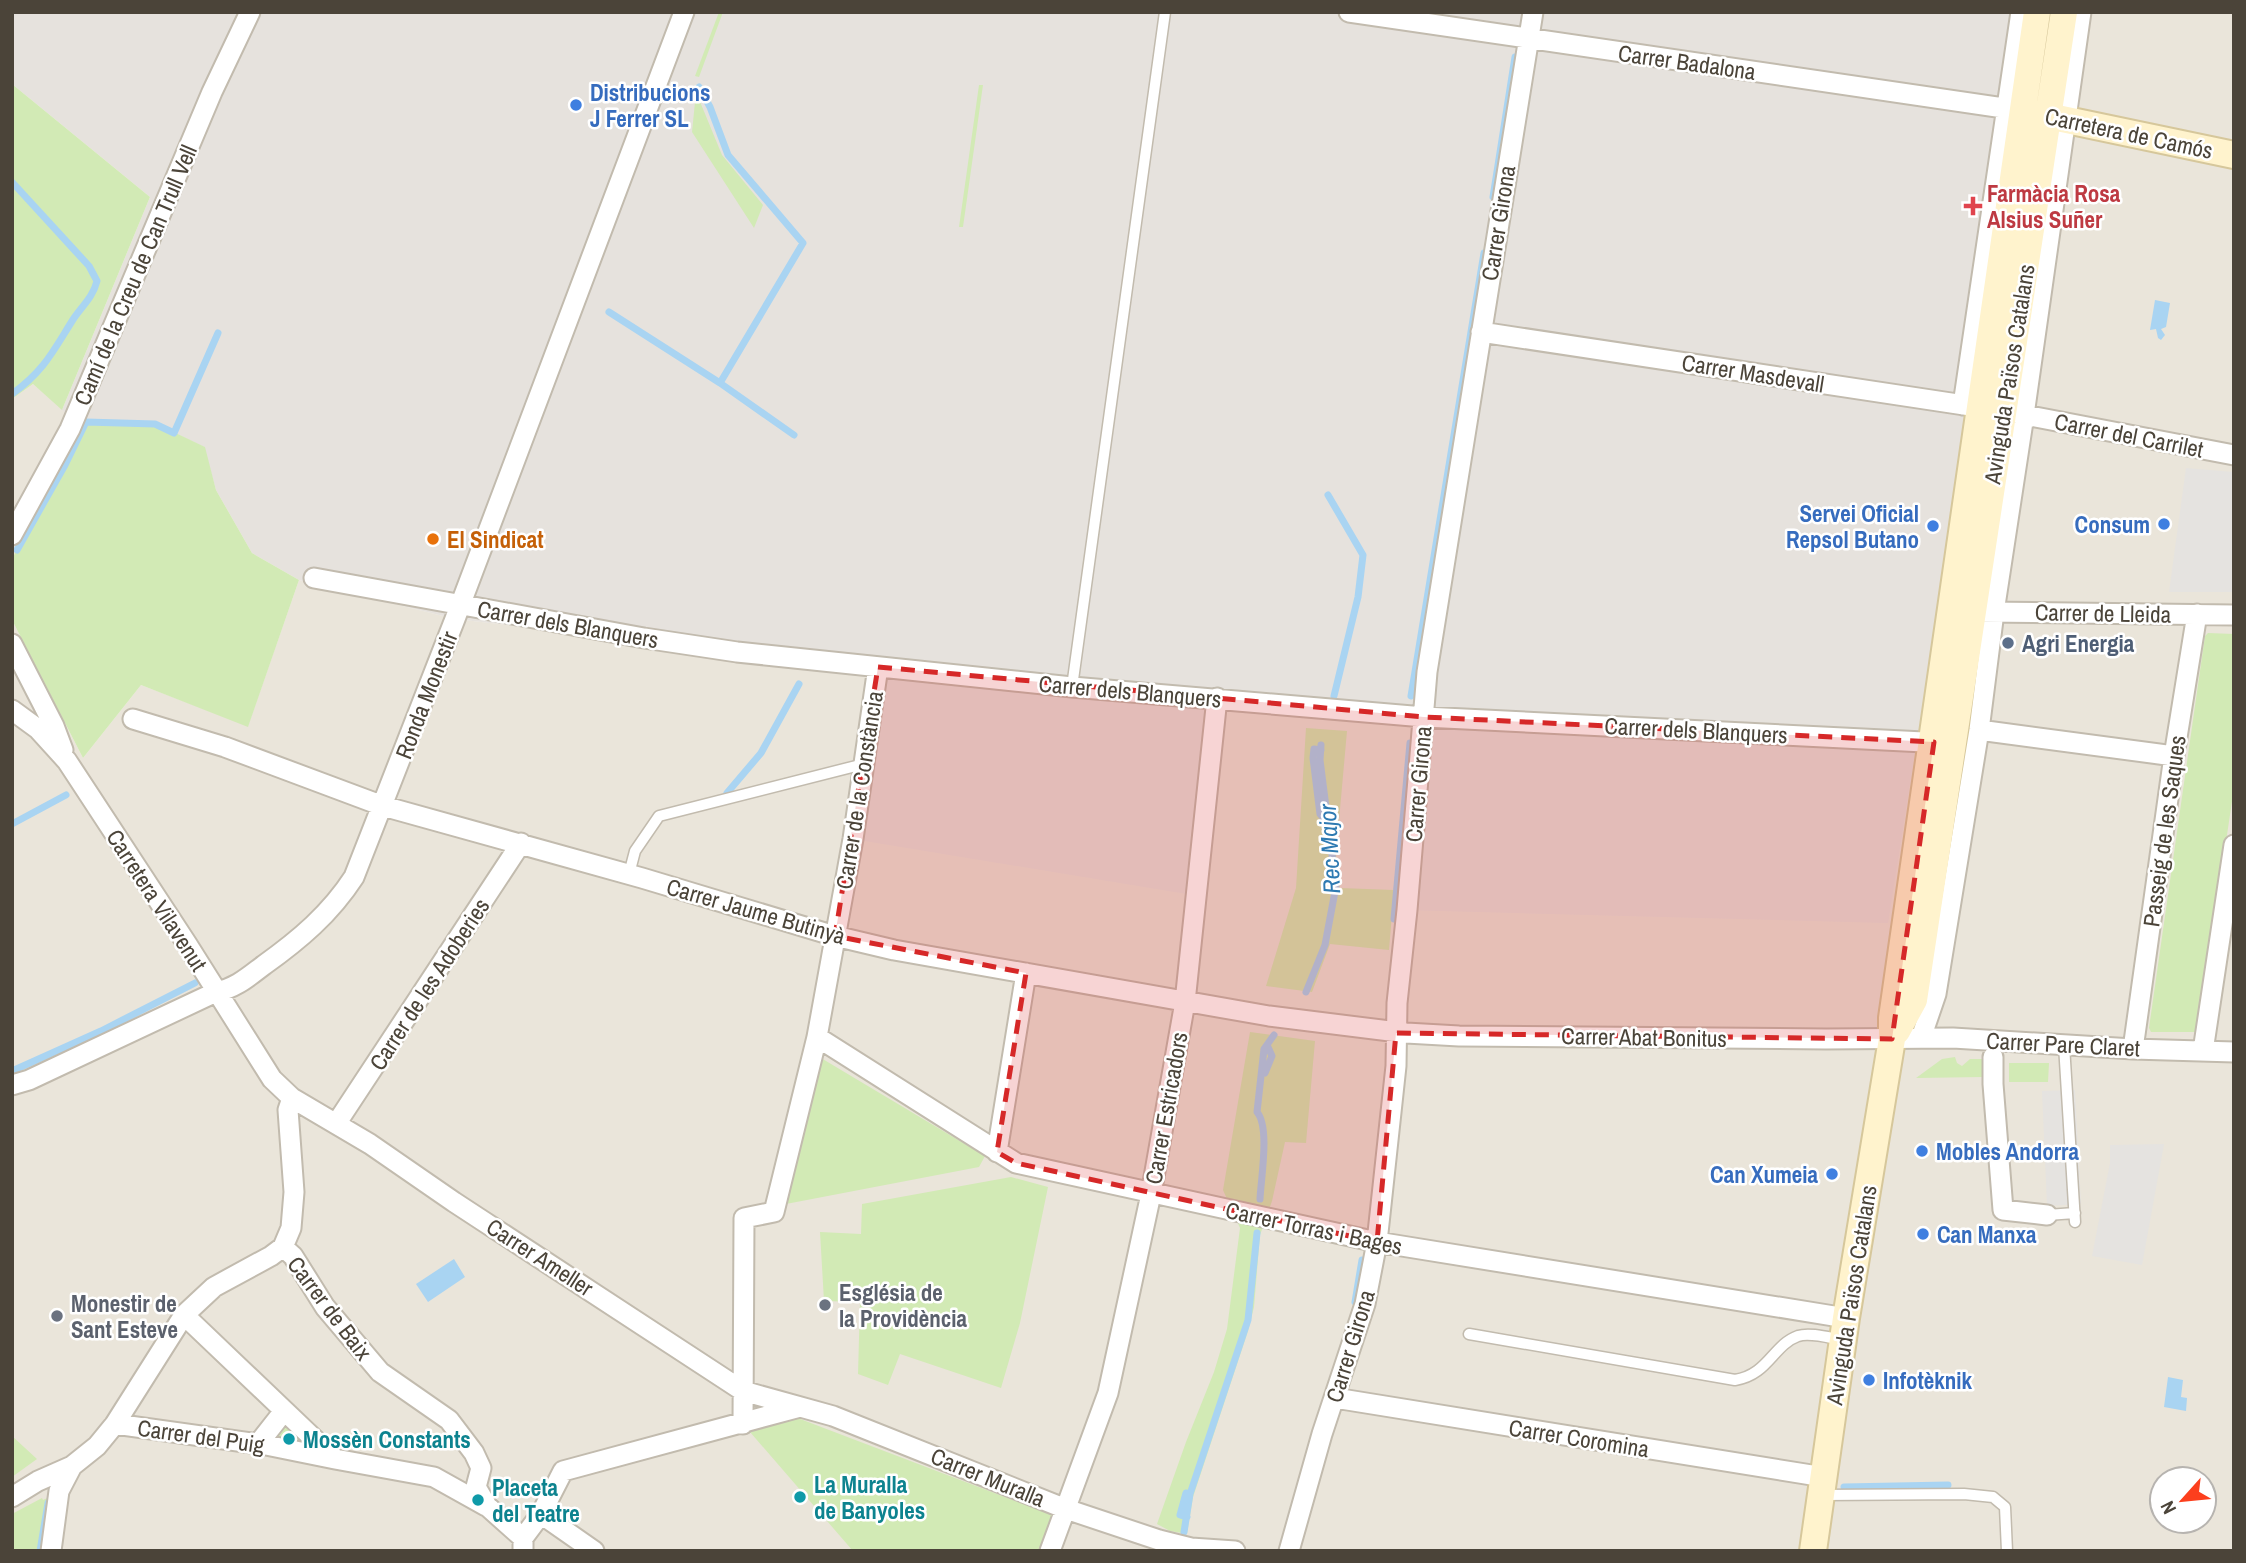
<svg xmlns="http://www.w3.org/2000/svg" width="2246" height="1563" font-family="'Archivo Narrow',sans-serif">
<style>
.residential{fill:#eae5da;fill-rule:evenodd}
.industrial{fill:#e6e2dd}
.green{fill:#d2eab5}
.parking{fill:#e5e3e0}
.water{fill:#a9d4f2}
.lines{fill:none;stroke-linecap:round;stroke-linejoin:round}
.stream{stroke:#a9d4f2;stroke-width:7}
.lane-casing{stroke:#c2bbae;stroke-width:13}
.street-casing{stroke:#c2bbae;stroke-width:23}
.secondary-casing{stroke:#d6c79b;stroke-width:30}
.lane{stroke:#fff;stroke-width:10}
.street{stroke:#fff;stroke-width:19}
.secondary{stroke:#fff3cd;stroke-width:26}
.marked{fill:#d62828;fill-opacity:0.2;stroke:#d62828;stroke-width:5;stroke-dasharray:14 9;stroke-linejoin:round}
.shop-dot{fill:#3f7fe0;stroke:#fff;stroke-width:2.5}
.health-dot{fill:#e0444e;stroke:#fff;stroke-width:2.5}
.food-dot{fill:#e8710a;stroke:#fff;stroke-width:2.5}
.service-dot{fill:#5c6f8a;stroke:#fff;stroke-width:2.5}
.worship-dot{fill:#6b7280;stroke:#fff;stroke-width:2.5}
.culture-dot{fill:#0f9aa8;stroke:#fff;stroke-width:2.5}
.labels{text-anchor:middle;dominant-baseline:central;stroke-width:5;stroke-linejoin:round;paint-order:stroke}
.street-label{font-size:23px;fill:#4b4439;stroke:#fff}
.shop-label{font-size:23px;font-weight:bold;fill:#366cbe;stroke:#fff;text-anchor:start}
.health-label{font-size:23px;font-weight:bold;fill:#be3a42;stroke:#fff;text-anchor:start}
.food-label{font-size:23px;font-weight:bold;fill:#c56008;stroke:#fff;text-anchor:start}
.service-label{font-size:23px;font-weight:bold;fill:#4e5e75;stroke:#fff;text-anchor:start}
.worship-label{font-size:23px;font-weight:bold;fill:#5b616d;stroke:#fff;text-anchor:start}
.culture-label{font-size:23px;font-weight:bold;fill:#0d838f;stroke:#fff;text-anchor:start}
.water-label{font-size:24px;font-style:italic;fill:#2e7ab2;stroke:#fff}
</style>
<rect width="100%" height="100%" fill="#f6f3ec"/>
<!-- residential -->
<path class="residential" d="M 2032,12 L 2234,12 L 2234,1551 L 12,1551 L 12,620 L 83,758 L 141,685 L 248,726 L 299,580 L 455,619 L 878,667 L 1204,718 L 1241,705 ZM 2162,1479 L 2204,1479 L 2204,1521 L 2162,1521 Z
M 33,384 L 81,424 L 12,559 L 12,399 Z"/>
<!-- industrial -->
<path class="industrial" d="M 12,12 L 2032,12 L 1888,923 L 1407,910 L 1420,722 L 1241,705 L 1204,718 L 1187,894 L 853,839 L 878,667 L 455,619 L 299,580 L 252,553 L 216,490 L 204,447 L 159,425 L 81,424 L 62,410 L 150,197 L 12,84 Z"/>
<!-- green -->
<path class="green" d="M 719,12 L 723,12 L 699,77 L 695,76 Z
M 12,84 L 150,197 L 62,410 L 33,384 L 12,399 Z
M 979,85 L 983,85 L 963,227 L 959,227 Z
M 696,92 L 722,155 L 763,205 L 754,228 L 692,132 Z
M 81,424 L 159,425 L 205,447 L 216,490 L 252,553 L 299,580 L 248,727 L 141,685 L 83,758 L 12,620 L 12,559 Z
M 2208,633 L 2234,634 L 2234,788 L 2198,1029 L 2195,1032 L 2151,1032 L 2149,1028 L 2205,636 Z
M 1306,728 L 1347,731 L 1336,854 L 1340,888 L 1394,890 L 1389,950 L 1330,944 L 1312,992 L 1266,986 L 1296,888 Z
M 1250,1032 L 1315,1041 L 1306,1143 L 1285,1142 L 1272,1201 L 1260,1235 L 1254,1307 L 1248,1331 L 1193,1497 L 1187,1534 L 1170,1531 L 1157,1524 L 1186,1442 L 1214,1372 L 1227,1329 L 1240,1228 L 1223,1190 Z
M 1955,1057 L 1957,1063 L 1962,1066 L 1970,1059 L 1983,1059 L 1983,1077 L 1916,1078 L 1942,1059 Z
M 821,1058 L 985,1156 L 979,1167 L 786,1204 L 799,1142 Z
M 2009,1063 L 2049,1063 L 2048,1082 L 2009,1082 Z
M 1011,1177 L 1048,1187 L 1020,1323 L 1001,1388 L 900,1354 L 888,1385 L 858,1374 L 860,1302 L 824,1301 L 820,1232 L 861,1234 L 862,1204 Z
M 284,1414 L 322,1452 L 261,1444 Z
M 795,1417 L 1055,1516 L 1041,1551 L 853,1551 L 750,1432 Z
M 12,1436 L 37,1459 L 12,1477 Z
M 65,1490 L 58,1551 L 12,1551 L 12,1514 L 42,1498 L 43,1500 Z"/>
<!-- parking -->
<path class="parking" d="M 2186,468 L 2234,472 L 2234,592 L 2169,592 Z
M 2075,1090 L 2081,1204 L 2047,1206 L 2042,1091 Z
M 2164,1144 L 2142,1265 L 2092,1256 L 2110,1163 L 2110,1145 Z"/>
<!-- water -->
<path class="water" d="M 2155,300 L 2170,303 L 2166,327 L 2161,329 L 2165,335 L 2161,340 L 2158,338 L 2156,329 L 2150,330 Z
M 454,1259 L 465,1277 L 428,1302 L 416,1284 Z
M 2168,1377 L 2183,1380 L 2181,1397 L 2187,1398 L 2186,1411 L 2164,1407 Z"/>
<g class="lines">
<!-- stream -->
<path class="stream" d="M 699,87 L 710,107 L 728,155 L 803,243 L 720,383 L 794,435
M 12,182 L 89,266 L 97,281 C 93,297 83,305 74,318 C 53,351 45,370 12,394
M 1493,197 L 1515,57
M 609,312 L 720,383
M 1328,495 L 1363,555 L 1358,597 L 1334,696
M 17,550 L 65,465 L 86,422 L 155,424 L 174,433 L 218,333
M 1411,696 L 1484,253
M 1321,750 L 1314,749 L 1313,758 L 1320,814 L 1327,822
M 727,793 L 761,753 L 799,684
M 12,824 L 66,795
M 1394,919 L 1410,743
M 1306,992 L 1325,945 L 1336,886 L 1320,760 L 1321,745
M 12,1071 L 101,1031 L 195,983
M 1265,1073 L 1272,1056 L 1267,1045
M 1260,1199 C 1261,1178 1270,1127 1257,1112 L 1264,1049 L 1274,1035
M 1355,1302 L 1362,1260
M 1844,1487 L 1948,1485
M 1186,1493 L 1180,1515 L 1187,1517
M 1184,1532 L 1190,1494 L 1248,1320 L 1257,1233
M 40,1551 L 48,1503"/>
<defs>
<path id="lane" d="M 1072,687 L 1165,12
M 629,874 L 635,851 L 659,816 L 864,764
M 2064,1045 L 2075,1222
M 2047,1215 L 2075,1213
M 1469,1334 L 1735,1380 C 1768,1375 1773,1345 1798,1336 C 1810,1332 1830,1338 1842,1340
M 1822,1495 L 1964,1494 L 1993,1497 L 2005,1507 L 2007,1551"/>
<path id="street" d="M 1349,12 L 2024,111
M 1481,332 L 2004,411 L 2234,455
M 1963,405 L 2021,12
M 12,535 L 70,429 L 212,92 L 250,12
M 314,578 L 644,638 L 737,652 L 1072,687 L 1424,717 L 1944,743
M 1983,612 L 2234,615
M 12,644 L 54,726 L 63,750
M 12,710 L 38,729 L 67,761 L 187,944 L 272,1079 L 292,1098 L 370,1144 L 454,1202 L 743,1391 L 833,1416 L 1066,1509 L 1159,1540 L 1191,1548 L 1235,1551
M 133,719 L 225,747 L 383,806 L 642,878 L 835,936 L 894,950 L 1269,1016 L 1406,1033 L 1459,1036 L 1826,1039 L 1953,1038 L 2133,1049 L 2234,1052
M 1979,730 L 2174,756
M 817,1037 L 1016,1163 L 1377,1242 L 1846,1318
M 1921,1038 L 1936,994 L 1979,730 L 1994,612 L 2024,415 L 2081,12
M 2133,1049 L 2174,756 L 2197,614
M 2203,1051 L 2234,845
M 1993,1057 L 1993,1084 L 2003,1210 L 2047,1215
M 12,1085 L 29,1080 L 216,992 C 236,988 248,977 264,965 C 299,940 330,914 354,877 L 455,619 L 684,12
M 336,1124 L 521,843
M 997,1152 L 1026,973
M 283,1247 L 293,1256 L 325,1307 L 380,1372 L 449,1420 L 474,1453 L 481,1468 L 476,1487 L 487,1506 L 523,1538
M 184,1315 L 334,1458
M 1335,1398 L 1824,1477
M 115,1424 L 266,1445 L 335,1459 L 434,1477 L 486,1506
M 743,1424 L 744,1218 L 774,1212 L 817,1037 L 853,839 L 878,667
M 258,1444 L 284,1411
M 12,1497 L 38,1481 L 72,1466 L 97,1446 L 115,1424 L 184,1315 L 214,1287 L 271,1256 L 283,1247 L 291,1228 L 294,1192 L 288,1110 L 292,1098
M 541,1514 L 563,1471 L 800,1407
M 523,1550 L 523,1538 L 541,1514 L 594,1551
M 51,1551 L 59,1491 L 72,1466
M 1050,1551 L 1108,1393 L 1151,1194 L 1185,1002 L 1217,698
M 1289,1551 L 1322,1434 L 1365,1304 L 1377,1242 L 1396,1066 L 1397,1003 L 1407,910 L 1427,672 L 1533,12"/>
<path id="secondary" d="M 2033,113 L 2234,155
M 1897,1031 L 1914,1000 L 2064,12
M 1813,1551 L 1846,1318 L 1892,1039 L 1892,1018 L 2037,12"/>
</defs>
<!-- lane casing -->
<use href="#lane" class="lane-casing"/>
<!-- street casing -->
<use href="#street" class="street-casing"/>
<!-- secondary casing -->
<use href="#secondary" class="secondary-casing"/>
<!-- lane -->
<use href="#lane" class="lane"/>
<!-- street -->
<use href="#street" class="street"/>
<!-- secondary -->
<use href="#secondary" class="secondary"/>
</g>
<!-- marked area -->
<path class="marked" d="M 878,667 L 1424,717 L 1934,742 L 1892,1039 L 1396,1033 L 1377,1242 L 1016,1163 L 997,1152 L 1026,973 L 835,936 Z"/>
<!-- markers -->
<g class="shop-dot">
<circle cx="576" cy="105" r="7"/>
<circle cx="2164" cy="524" r="7"/>
<circle cx="1933" cy="526" r="7"/>
<circle cx="1922" cy="1151" r="7"/>
<circle cx="1832" cy="1174" r="7"/>
<circle cx="1923" cy="1234" r="7"/>
<circle cx="1869" cy="1380" r="7"/>
</g>
<path class="health-dot" d="M1969.5 195.5h7v7h7v7h-7v7h-7v-7h-7v-7h7z"/>
<circle class="food-dot" cx="433" cy="539" r="7"/>
<circle class="service-dot" cx="2008" cy="643" r="7"/>
<g class="worship-dot">
<circle cx="825" cy="1305" r="7"/>
<circle cx="57" cy="1316" r="7"/>
</g>
<g class="culture-dot">
<circle cx="289" cy="1439" r="7"/>
<circle cx="800" cy="1497" r="7"/>
<circle cx="478" cy="1500" r="7"/>
</g>
<g class="labels">
<!-- street labels -->
<g class="street-label">
<text transform="translate(1687 62) rotate(8)">Carrer Badalona</text>
<text transform="translate(2129 133) rotate(12)">Carretera de Camós</text>
<text transform="translate(1498 223) rotate(-81)">Carrer Girona</text>
<text transform="translate(135 275) rotate(-67)">Camí de la Creu de Can Trull Vell</text>
<text transform="translate(1753 373) rotate(9)">Carrer Masdevall</text>
<text transform="translate(2009 374) rotate(-81)">Avinguda Països Catalans</text>
<text transform="translate(2129 435) rotate(11)">Carrer del Carrilet</text>
<text transform="translate(2103 613) rotate(1)">Carrer de Lleida</text>
<text transform="translate(568 624) rotate(10)">Carrer dels Blanquers</text>
<text transform="translate(1130 691) rotate(5)">Carrer dels Blanquers</text>
<text transform="translate(426 695) rotate(-69)">Ronda Monestir</text>
<text transform="translate(1696 730) rotate(3)">Carrer dels Blanquers</text>
<text transform="translate(1418 784) rotate(-85)">Carrer Girona</text>
<text transform="translate(859 790) rotate(-81)">Carrer de la Constància</text>
<text transform="translate(2164 831) rotate(-82)">Passeig de les Saques</text>
<text transform="translate(157 900) rotate(57)">Carretera Vilavenut</text>
<text transform="translate(756 911) rotate(16)">Carrer Jaume Butinyà</text>
<text transform="translate(429 984) rotate(-57)">Carrer de les Adoberies</text>
<text transform="translate(1644 1037) rotate(1)">Carrer Abat Bonitus</text>
<text transform="translate(2063 1044) rotate(3)">Carrer Pare Claret</text>
<text transform="translate(1166 1108) rotate(-80)">Carrer Estricadors</text>
<text transform="translate(1314 1228) rotate(12)">Carrer Torras i Bages</text>
<text transform="translate(540 1257) rotate(33)">Carrer Ameller</text>
<text transform="translate(1851 1295) rotate(-81)">Avinguda Països Catalans</text>
<text transform="translate(330 1308) rotate(53)">Carrer de Baix</text>
<text transform="translate(1350 1346) rotate(-73)">Carrer Girona</text>
<text transform="translate(201 1436) rotate(8)">Carrer del Puig</text>
<text transform="translate(1579 1438) rotate(9)">Carrer Coromina</text>
<text transform="translate(988 1477) rotate(22)">Carrer Muralla</text>
</g>
<!-- shop labels -->
<g class="shop-label">
<text x="590" y="92">Distribucions<tspan x="590" dy="26">J Ferrer SL</tspan></text>
<text x="1919" y="513" text-anchor="end">Servei Oficial<tspan x="1919" dy="26">Repsol Butano</tspan></text>
<text x="2150" y="524" text-anchor="end">Consum</text>
<text x="1936" y="1151">Mobles Andorra</text>
<text x="1818" y="1174" text-anchor="end">Can Xumeia</text>
<text x="1937" y="1234">Can Manxa</text>
<text x="1883" y="1380">Infotèknik</text>
</g>
<!-- health labels -->
<g class="health-label">
<text x="1987" y="193">Farmàcia Rosa<tspan x="1987" dy="26">Alsius Suñer</tspan></text>
</g>
<!-- food labels -->
<g class="food-label">
<text x="447" y="539">El Sindicat</text>
</g>
<!-- service labels -->
<g class="service-label">
<text x="2022" y="643">Agri Energia</text>
</g>
<!-- worship labels -->
<g class="worship-label">
<text x="839" y="1292">Església de<tspan x="839" dy="26">la Providència</tspan></text>
<text x="71" y="1303">Monestir de<tspan x="71" dy="26">Sant Esteve</tspan></text>
</g>
<!-- culture labels -->
<g class="culture-label">
<text x="303" y="1439">Mossèn Constants</text>
<text x="814" y="1484">La Muralla<tspan x="814" dy="26">de Banyoles</tspan></text>
<text x="492" y="1487">Placeta<tspan x="492" dy="26">del Teatre</tspan></text>
</g>
<!-- water labels -->
<g class="water-label">
<text transform="translate(1329 849) rotate(-93)">Rec Major</text>
</g>
</g>
<!-- border -->
<rect width="2246" height="1563" fill="none" stroke="#4b4439" stroke-width="28"/>
<!-- north arrow -->
<g transform="translate(2183 1500) rotate(243)"><circle r="33" fill="#ffffff" stroke="#b7b4b0" stroke-width="2"/>
<path d="M0-5L12 26L0 18L-12 26Z" fill="#fc3f1d"/>
<text y="-10" font-size="19" font-weight="bold" text-anchor="middle" fill="#4b4439">N</text>
</g>
</svg>
